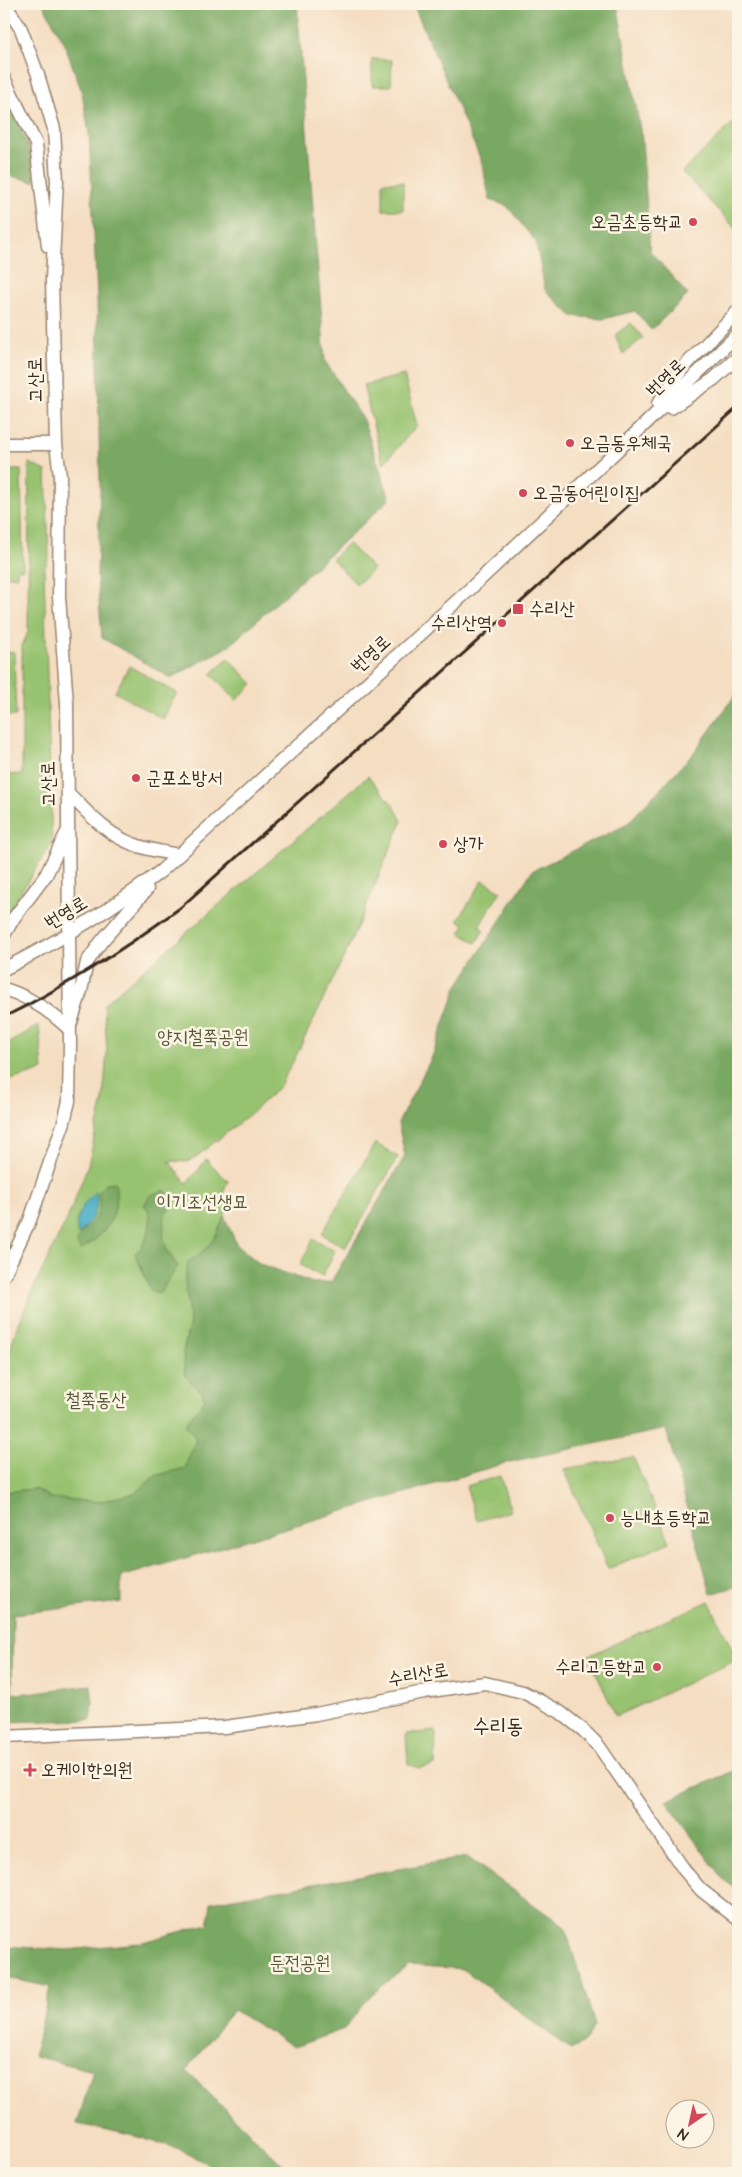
<svg xmlns="http://www.w3.org/2000/svg" width="742" height="2177" font-family="'Architects Daughter','Poor Story',sans-serif">
<style>
.green{fill:#97c26f;stroke:#697646}
.forest{fill:#79a862;stroke:#5a6940}
.water{fill:#46afc5;stroke:#406c72}
.lines{fill:none;stroke-linecap:round;stroke-linejoin:round}
.secondary-casing{stroke:#988470;stroke-width:15}
.secondary{stroke:#fff;stroke-width:12}
.rail{stroke:#3b2a1e;stroke-width:3}
.poi-dot{fill:#d1495b;stroke:#fcf5e5;stroke-width:2}
.labels{text-anchor:middle;dominant-baseline:central;stroke-width:5;stroke-linejoin:round;paint-order:stroke}
.poi-label{font-size:19px;fill:#3b2a1e;stroke:#fcf5e5;text-anchor:start}
.street-label{font-size:19px;fill:#3b2a1e;stroke:#fcf5e5}
.park-label{font-size:19px;fill:#575836;stroke:#fcf5e5}
.quarter-label{font-size:21px;fill:#3b2a1e;stroke:#fcf5e5}
</style>
<rect width="100%" height="100%" fill="#fcf5e5"/>
<filter id="ink" filterUnits="userSpaceOnUse"><feTurbulence type="fractalNoise" baseFrequency=".02" numOctaves="2"/><feDisplacementMap in="SourceGraphic" scale="10" xChannelSelector="R" yChannelSelector="G"/><feConvolveMatrix kernelMatrix="1 2 1 2 8 2 1 2 1" color-interpolation-filters="sRGB"/></filter>
<filter id="wash" filterUnits="userSpaceOnUse"><feTurbulence type="fractalNoise" baseFrequency=".0096" numOctaves="4" result="noise"/><feDisplacementMap in="SourceGraphic" scale="20" xChannelSelector="R" yChannelSelector="G"/><feGaussianBlur stdDeviation="1.12" result="paint"/><feColorMatrix in="noise" values="0 0 0 0 0 0 0 0 0 0 0 0 0 0 0 0 0 1.4 0 .05"/><feComposite in="paint" operator="in"/></filter>
<g filter="url(#wash)">
<rect width="100%" height="100%" fill="#f4ddc1"/>
<!-- green -->
<path class="green" d="M 372,59 L 392,60 L 391,86 L 372,86 Z
M 738,118 L 738,231 L 682,172 Z
M 383,182 L 403,182 L 403,210 L 383,210 Z
M 631,323 L 643,338 L 623,354 L 615,335 Z
M 404,375 L 417,426 L 383,464 L 363,385 Z
M 29,463 L 46,471 L 49,557 L 44,569 L 52,844 L 4,918 L 4,775 L 22,774 L 22,646 L 28,632 Z
M 4,470 L 21,470 L 23,569 L 17,569 L 17,576 L 4,576 Z
M 348,543 L 373,569 L 357,585 L 332,559 Z
M 4,652 L 14,652 L 16,716 L 4,716 Z
M 228,658 L 253,684 L 236,700 L 211,674 Z
M 129,666 L 177,693 L 163,719 L 115,692 Z
M 368,776 L 394,806 L 402,821 L 351,942 L 295,1058 L 279,1087 L 250,1114 L 196,1157 L 187,1162 L 169,1161 L 186,1183 L 197,1172 L 206,1159 L 228,1181 L 224,1190 L 229,1205 L 218,1232 L 209,1248 L 188,1262 L 185,1280 L 190,1323 L 183,1352 L 205,1399 L 196,1439 L 186,1468 L 155,1476 L 136,1493 L 98,1502 L 51,1498 L 35,1489 L 4,1492 L 4,1373 L 14,1336 L 32,1291 L 68,1217 L 88,1165 L 103,1100 L 107,1051 L 104,1004 Z
M 483,880 L 501,891 L 479,926 L 484,930 L 476,943 L 460,933 L 465,925 L 458,920 Z
M 39,1025 L 43,1070 L 4,1082 L 4,1046 Z
M 375,1143 L 398,1157 L 345,1248 L 322,1234 Z
M 313,1239 L 335,1251 L 322,1277 L 300,1265 Z
M 633,1457 L 670,1542 L 608,1569 L 564,1469 Z
M 500,1476 L 511,1511 L 477,1521 L 466,1486 Z
M 709,1601 L 737,1660 L 616,1716 L 588,1656 Z
M 436,1731 L 435,1765 L 419,1768 L 408,1764 L 406,1734 Z"/>
<!-- forest -->
<path class="forest" d="M 43,4 L 297,4 L 325,361 L 363,420 L 390,499 L 229,646 L 171,678 L 102,638 L 97,576 L 100,492 L 97,296 L 89,133 L 82,92 L 64,43 Z
M 413,4 L 617,4 L 642,140 L 650,251 L 688,295 L 651,330 L 635,311 L 603,319 L 572,316 L 545,290 L 536,242 L 507,206 L 490,200 L 481,160 Z
M 4,83 L 32,159 L 35,182 L 4,174 Z
M 738,691 L 738,1586 L 711,1594 L 666,1429 L 509,1462 L 121,1577 L 121,1602 L 13,1614 L 12,1692 L 19,1694 L 91,1685 L 93,1703 L 91,1720 L 4,1722 L 4,1492 L 35,1489 L 51,1498 L 98,1502 L 136,1493 L 155,1476 L 185,1468 L 196,1439 L 185,1424 L 205,1399 L 203,1394 L 185,1375 L 183,1352 L 190,1323 L 185,1280 L 188,1262 C 210,1247 215,1241 224,1216 L 237,1245 L 260,1264 L 313,1283 L 331,1282 L 405,1156 L 398,1123 L 432,1057 L 457,987 L 532,871 L 626,825 L 693,754 Z
M 115,1182 C 121,1213 107,1235 80,1250 L 77,1243 C 83,1221 105,1225 98,1192 L 107,1183 Z
M 164,1190 L 169,1194 L 172,1207 L 165,1212 C 163,1240 160,1243 178,1266 L 160,1293 L 151,1291 L 135,1253 C 146,1247 153,1223 149,1212 C 148,1209 146,1207 144,1205 L 150,1196 Z
M 738,1769 L 738,1891 L 722,1878 L 666,1801 Z
M 467,1857 L 565,1927 L 595,2025 L 585,2042 L 571,2050 L 463,1969 L 409,1965 L 371,1995 L 344,2029 L 294,2047 L 233,2010 L 186,2071 L 291,2173 L 224,2173 L 177,2148 L 127,2134 L 77,2124 L 93,2071 L 34,2056 L 50,1987 L 4,1977 L 4,1946 L 67,1950 L 139,1943 L 208,1924 L 211,1902 Z"/>
<!-- water -->
<path class="water" d="M 96,1192 C 99,1212 91,1221 78,1235 C 74,1216 82,1205 96,1192 Z"/>
</g>
<g filter="url(#ink)">
<g class="lines">
<defs>
<path id="secondary" d="M 4,78 L 36,144 L 48,246
M 658,404 L 682,369 L 738,311
M 671,408 L 714,379 L 738,357
M 4,444 L 56,444
M 69,794 C 88,813 107,835 133,844 C 147,850 163,852 179,855
M 4,935 L 13,919 L 46,875 L 67,832
M 4,969 C 59,941 112,909 161,871 L 470,589 L 642,427 L 738,334
M 4,989 C 28,996 51,1012 69,1029 L 81,991 L 87,962 L 101,942 L 147,889
M 4,1275 L 30,1220 L 64,1122 L 69,1101 L 70,1043 L 67,703 L 59,597 L 60,476 L 56,444 L 52,280 L 57,181 L 54,129 L 38,75 L 21,29 L 5,4
M 4,1737 L 225,1727 L 316,1714 L 424,1692 L 485,1683 L 523,1692 L 542,1702 L 560,1712 L 583,1730 L 598,1745 L 685,1871 L 701,1890 L 738,1919"/>
</defs>
<!-- secondary casing -->
<use href="#secondary" class="secondary-casing"/>
<!-- secondary -->
<use href="#secondary" class="secondary"/>
<!-- rail -->
<path class="rail" d="M 4,1017 C 67,986 124,949 180,908 L 738,407"/>
</g>
</g>
<!-- markers -->
<g class="poi-dot">
<circle cx="693" cy="222" r="5"/>
<circle cx="570" cy="443" r="5"/>
<circle cx="523" cy="493" r="5"/>
<rect x="512" y="603" width="12" height="12" rx="2.5"/>
<circle cx="502" cy="623" r="5"/>
<circle cx="136" cy="778" r="5"/>
<circle cx="443" cy="844" r="5"/>
<circle cx="610" cy="1518" r="5"/>
<circle cx="657" cy="1667" r="5"/>
<path d="M27.5 1762.5h5v5h5v5h-5v5h-5v-5h-5v-5h5z"/>
</g>
<g class="labels">
<!-- poi labels -->
<g class="poi-label">
<text x="683" y="222" text-anchor="end">오금초등학교</text>
<text x="580" y="443">오금동우체국</text>
<text x="533" y="493">오금동어린이집</text>
<text x="529" y="609">수리산</text>
<text x="492" y="623" text-anchor="end">수리산역</text>
<text x="146" y="778">군포소방서</text>
<text x="453" y="844">상가</text>
<text x="620" y="1518">능내초등학교</text>
<text x="647" y="1667" text-anchor="end">수리고등학교</text>
<text x="41" y="1770">오케이한의원</text>
</g>
<!-- street labels -->
<g class="street-label">
<text transform="translate(666 378) rotate(-44)">번영로</text>
<text transform="translate(36 380) rotate(-91)">고산로</text>
<text transform="translate(371 654) rotate(-42)">번영로</text>
<text transform="translate(49 784) rotate(-91)">고산로</text>
<text transform="translate(66 913) rotate(-31)">번영로</text>
<text transform="translate(418 1675) rotate(-10)">수리산로</text>
</g>
<!-- park labels -->
<g class="park-label">
<text x="203" y="1037">양지철쭉공원</text>
<text x="202" y="1202">이기조선생묘</text>
<text x="96" y="1400">철쭉동산</text>
<text x="300" y="1963">둔전공원</text>
</g>
<!-- quarter labels -->
<g class="quarter-label">
<text x="498" y="1726">수리동</text>
</g>
</g>
<!-- margin -->
<rect width="742" height="2177" fill="none" stroke="#fcf5e5" stroke-width="20"/>
<!-- north arrow -->
<g transform="translate(690 2124) rotate(214)"><circle r="24" fill="#fcf5e5" stroke="#afa495"/>
<path d="M0-4L9 19L0 12L-9 19Z" fill="#d1495b"/>
<text y="-8" font-size="14" font-weight="bold" text-anchor="middle" fill="#3b2a1e">N</text>
</g>
</svg>
